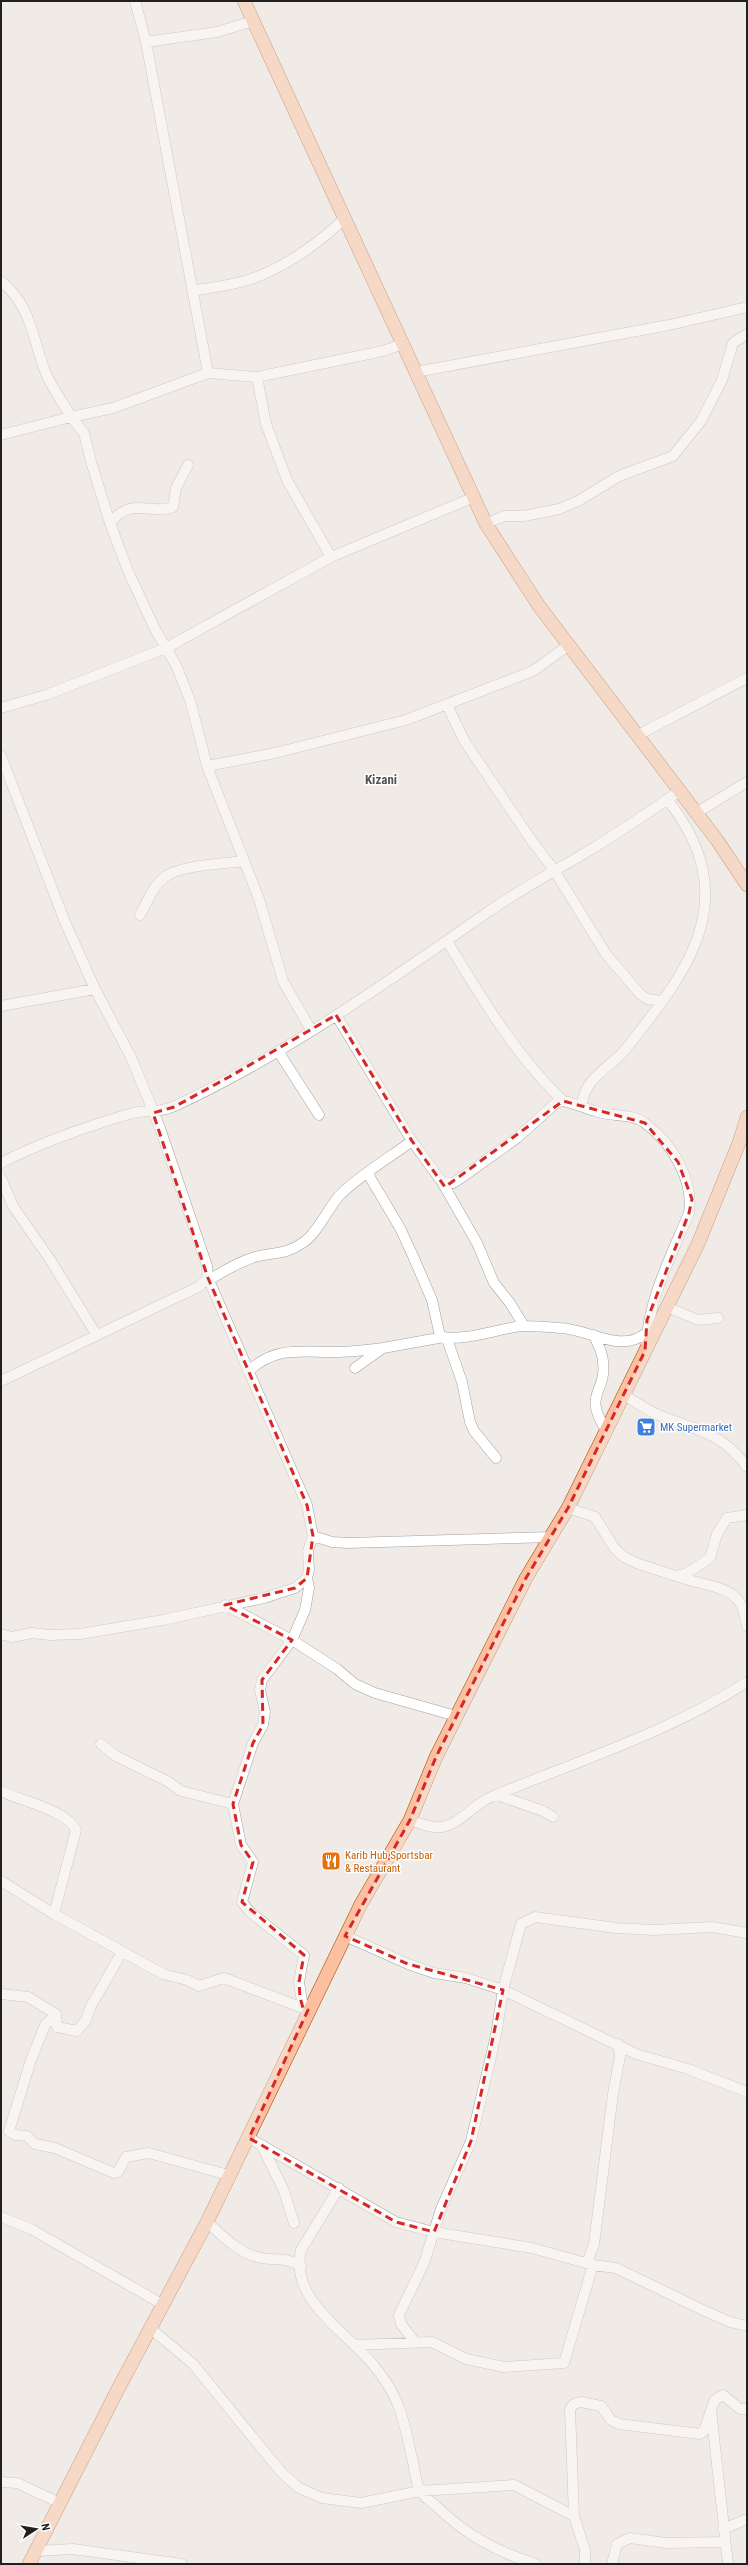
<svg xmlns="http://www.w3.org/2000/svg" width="748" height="2565" font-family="'Roboto Condensed',sans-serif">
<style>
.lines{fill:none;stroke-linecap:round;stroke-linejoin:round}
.minor-casing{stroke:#a1a1a1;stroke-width:11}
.major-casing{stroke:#9b4600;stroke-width:14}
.minor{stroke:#fff;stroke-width:10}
.major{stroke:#fcc0a0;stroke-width:13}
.marked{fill:none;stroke:#d62828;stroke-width:3;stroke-dasharray:8 5;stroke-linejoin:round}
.labels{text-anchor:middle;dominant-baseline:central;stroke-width:3;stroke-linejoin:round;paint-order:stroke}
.shop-label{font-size:11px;fill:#366cbe;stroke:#fff;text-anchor:start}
.food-label{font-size:11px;fill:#c56008;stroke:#fff;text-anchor:start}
.quarter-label{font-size:13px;font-weight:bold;fill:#535353;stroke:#fff}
</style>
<rect width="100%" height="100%" fill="#f0ebe6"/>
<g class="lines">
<defs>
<path id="minor" d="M 135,1 L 146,42 L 208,373
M 146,42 L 217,32 L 253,21
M 1,281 C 32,307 32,337 45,371 C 51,387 63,402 71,417 L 113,408 L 208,373 L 257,377 L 383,351 L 403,344
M 193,291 C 209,288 225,286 241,282 C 279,272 317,245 345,218
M 416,372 L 669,325 L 747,307
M 257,377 L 266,424 L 287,480 L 331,557
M 1,435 L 71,417 L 84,433 L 92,465 L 110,523
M 188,465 L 176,488 L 173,507 C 150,516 133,495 110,523 L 128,571 L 155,629 L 176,665 L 190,700 L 207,766 L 259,899 L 283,981 L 311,1030
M 486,524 L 504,516 L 524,516 L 559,509 L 578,501 L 619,476 L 673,456 L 701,421 L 722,380 L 733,343 L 747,334
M 447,705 L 465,742 L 532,841 L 554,870 L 606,954 L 640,994 L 647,999 L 661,1001
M 1,708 L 46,695 L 166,648 L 331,557 L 472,498
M 638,735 L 747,678
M 1,756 L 65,922 L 95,989 L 131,1057 L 160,1128 L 207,1266 L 208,1278 L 198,1287 L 1,1381
M 207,766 L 275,753 L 406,720 L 533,671 L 569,645
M 696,813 L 747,782
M 140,915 C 147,902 154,884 166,876 C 183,865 223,864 243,861
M 447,941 C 481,997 515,1055 563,1101
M 1,1006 L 95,989
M 336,1015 L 412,1141 L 442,1182 L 477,1243 L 494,1283 L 510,1303 L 524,1326
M 278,1051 L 319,1115
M 581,1105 C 583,1098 585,1091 589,1085 C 597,1072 614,1063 624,1051 C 690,969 745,898 667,799
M 1,1163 C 41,1142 86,1127 129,1114 C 146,1109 157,1114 175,1106 C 287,1054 387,982 488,912 C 522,888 559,869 595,847 C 624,829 652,810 680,791
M 368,1174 L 400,1228 L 413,1256 L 432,1300 L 440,1336 C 459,1343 500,1328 523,1326 C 535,1326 548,1327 560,1328 C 589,1329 621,1354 646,1333
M 1,1178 L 13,1206 L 51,1261 L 96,1334
M 442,1182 L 453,1183 L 461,1178 L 517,1138 L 556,1103 L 563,1101 C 574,1103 584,1108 595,1111 C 610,1117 631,1113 645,1123 C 672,1143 694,1180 689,1213 C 671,1256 648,1300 646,1347
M 209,1280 C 224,1271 238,1262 255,1257 C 274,1252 286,1255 304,1242 C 318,1232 327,1210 339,1196 C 357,1177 389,1158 412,1141
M 667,1307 L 698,1320 L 718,1318
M 594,1335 C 597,1344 603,1352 603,1362 C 607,1393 582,1393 606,1430
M 447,1339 L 462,1382 L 470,1422 L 474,1431 L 496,1458
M 355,1368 L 383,1348 L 444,1337
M 248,1372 C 274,1346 300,1352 334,1352 C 351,1352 367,1350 383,1348
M 624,1395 C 636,1402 648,1411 661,1416 C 696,1430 723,1433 747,1467
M 568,1508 L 595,1517 L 615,1549 L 624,1557 L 639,1564 L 676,1576 L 687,1573 L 710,1558 L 717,1534 L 727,1518 L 747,1515
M 313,1536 L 332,1542 L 348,1543 L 552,1537
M 676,1576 C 692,1583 727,1585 738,1600 C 744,1607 745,1618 747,1626
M 225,1605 L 292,1640 L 337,1669 L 355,1684 L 375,1693 L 456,1716
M 1,1634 L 12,1637 L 32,1633 L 50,1635 L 80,1634 L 163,1620 L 264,1598 L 295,1588 L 307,1578 L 309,1570 L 308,1551 L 313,1536 L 307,1505 L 208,1278
M 101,1744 L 116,1756 L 167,1781 L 181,1791 L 233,1804
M 1,1791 C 20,1801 67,1810 76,1830 L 54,1914
M 497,1795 L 543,1811 L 553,1817
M 410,1820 C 419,1823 432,1829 442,1827 C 460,1824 474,1804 491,1797 C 577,1761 668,1733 747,1682
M 1,1881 L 54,1914 L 163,1974 L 187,1980 L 199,1986 L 224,1978 L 308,2010
M 345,1936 L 408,1964 L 434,1973 L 466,1978 L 503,1990 L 636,2054 L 688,2069 L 747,2092
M 1,1994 L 28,1997 L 56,2014 L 57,2027 L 77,2031 L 86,2020 L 91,2006 L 122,1952
M 303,2008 L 299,1982 L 304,1955 L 250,1912 L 242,1902 L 253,1862 L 241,1845 L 233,1804 L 253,1743 L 263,1725 L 265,1712 L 260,1690 L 262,1680 L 292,1640 L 305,1610 L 309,1588 L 307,1578
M 56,2014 L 45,2025 L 31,2060 L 9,2131 L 15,2135 L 27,2136 L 35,2144 L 55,2148 L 114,2173 L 118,2172 L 126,2157 L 149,2153 L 228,2175
M 249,2138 L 396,2222 L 434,2232 L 532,2248 L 593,2265 L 616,2268 L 705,2311 L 730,2322 L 747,2326
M 262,2146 L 284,2191 L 294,2223
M 339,2188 L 301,2250 C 289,2300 347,2332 375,2367 C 400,2397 404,2421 412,2458 C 415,2468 415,2482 420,2490 C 422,2496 430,2501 435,2505 C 466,2535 495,2551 536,2564
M 1,2217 L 31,2229 L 162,2304
M 207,2222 C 222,2235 237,2252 257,2257 C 276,2262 280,2255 301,2266
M 587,2263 L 594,2244 L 613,2094 L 620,2056 L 618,2044
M 150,2328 L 193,2364 L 281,2472 L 299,2488 L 322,2498 L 361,2503 L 420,2491 L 514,2485 L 574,2516
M 415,2342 L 401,2324 L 399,2315 L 424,2263 L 441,2209 L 471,2141 L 496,2035 L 503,1990 L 521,1924 L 535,1917 L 616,1928 L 654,1930 L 712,1927 L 747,1933
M 354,2345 L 432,2342 L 466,2359 L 504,2367 L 564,2363 L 593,2265
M 1,2482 L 17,2483 L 60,2503
M 723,2529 L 747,2519
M 36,2551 L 73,2549 L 182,2564
M 585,2564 L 585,2550 L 574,2516 L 570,2409 L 574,2404 L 581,2402 L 601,2406 L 611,2420 L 619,2424 L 700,2434 L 704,2431 L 711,2410
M 612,2564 L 617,2544 L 630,2538 L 666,2543 L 725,2542
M 728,2564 L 711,2410 L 715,2400 L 723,2395 L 740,2409 L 747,2409"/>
<path id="major" d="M 244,1 L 486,524 L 539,606 L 717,840 L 747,885
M 29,2564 L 117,2391 L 207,2222 L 361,1904 L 410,1820 L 436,1757 L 526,1578 L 568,1508 L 698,1244 L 739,1143 L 747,1117"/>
</defs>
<!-- minor casing -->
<use href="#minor" class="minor-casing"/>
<!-- major casing -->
<use href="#major" class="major-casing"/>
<!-- minor -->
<use href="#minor" class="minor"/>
<!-- major -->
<use href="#major" class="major"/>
</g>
<!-- marked area -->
<path d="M0 0H748V2565H0ZM 336,1015 L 412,1141 L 445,1187 L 563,1101 L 645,1123 L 678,1162 L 692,1199 L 689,1213 L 647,1320 L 645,1351 L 568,1508 L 526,1578 L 436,1757 L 410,1820 L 345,1936 L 408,1964 L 503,1990 L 471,2141 L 434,2232 L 396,2222 L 249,2138 L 308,2010 L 303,2008 L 300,1997 L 299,1982 L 304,1955 L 242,1902 L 253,1862 L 241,1845 L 233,1804 L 253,1743 L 263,1725 L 262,1680 L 292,1640 L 225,1605 L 295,1588 L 307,1578 L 313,1536 L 307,1505 L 208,1278 L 153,1113 L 174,1107 L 229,1077 Z" fill="#f0ebe6" fill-opacity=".55" fill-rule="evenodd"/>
<path class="marked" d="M 336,1015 L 412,1141 L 445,1187 L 563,1101 L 645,1123 L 678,1162 L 692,1199 L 689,1213 L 647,1320 L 645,1351 L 568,1508 L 526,1578 L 436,1757 L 410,1820 L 345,1936 L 408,1964 L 503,1990 L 471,2141 L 434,2232 L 396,2222 L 249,2138 L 308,2010 L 303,2008 L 300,1997 L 299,1982 L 304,1955 L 242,1902 L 253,1862 L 241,1845 L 233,1804 L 253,1743 L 263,1725 L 262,1680 L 292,1640 L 225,1605 L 295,1588 L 307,1578 L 313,1536 L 307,1505 L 208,1278 L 153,1113 L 174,1107 L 229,1077 Z"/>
<!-- icons -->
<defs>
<symbol id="supermarket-square" viewBox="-11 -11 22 22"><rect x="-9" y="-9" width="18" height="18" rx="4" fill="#3f7fe0" stroke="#fff"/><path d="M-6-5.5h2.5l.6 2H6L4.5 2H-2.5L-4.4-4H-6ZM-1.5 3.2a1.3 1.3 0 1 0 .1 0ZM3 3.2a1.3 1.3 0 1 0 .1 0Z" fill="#fff"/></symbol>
<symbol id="restaurant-square" viewBox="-11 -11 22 22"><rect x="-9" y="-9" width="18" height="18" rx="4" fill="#e8710a" stroke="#fff"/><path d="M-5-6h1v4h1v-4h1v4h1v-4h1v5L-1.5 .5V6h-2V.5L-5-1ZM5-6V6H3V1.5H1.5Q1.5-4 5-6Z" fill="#fff"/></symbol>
</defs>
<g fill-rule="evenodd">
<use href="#supermarket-square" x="635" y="1416" width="22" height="22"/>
<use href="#restaurant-square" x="320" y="1850" width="22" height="22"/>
</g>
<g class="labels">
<!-- shop labels -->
<g class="shop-label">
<text x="660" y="1427">MK Supermarket</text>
</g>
<!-- food labels -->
<g class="food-label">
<text x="345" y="1855">Karib Hub Sportsbar<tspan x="345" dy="13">&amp; Restaurant</tspan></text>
</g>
<!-- quarter labels -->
<g class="quarter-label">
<text x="381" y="779">Kizani</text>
</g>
</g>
<!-- border -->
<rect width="748" height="2565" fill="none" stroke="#202020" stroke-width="4"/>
<!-- north arrow -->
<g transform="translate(36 2529) rotate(78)" stroke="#ffffff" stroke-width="3" paint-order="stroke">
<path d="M0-3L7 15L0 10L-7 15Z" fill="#202020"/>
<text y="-6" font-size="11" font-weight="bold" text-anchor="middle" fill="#202020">N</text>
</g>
</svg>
